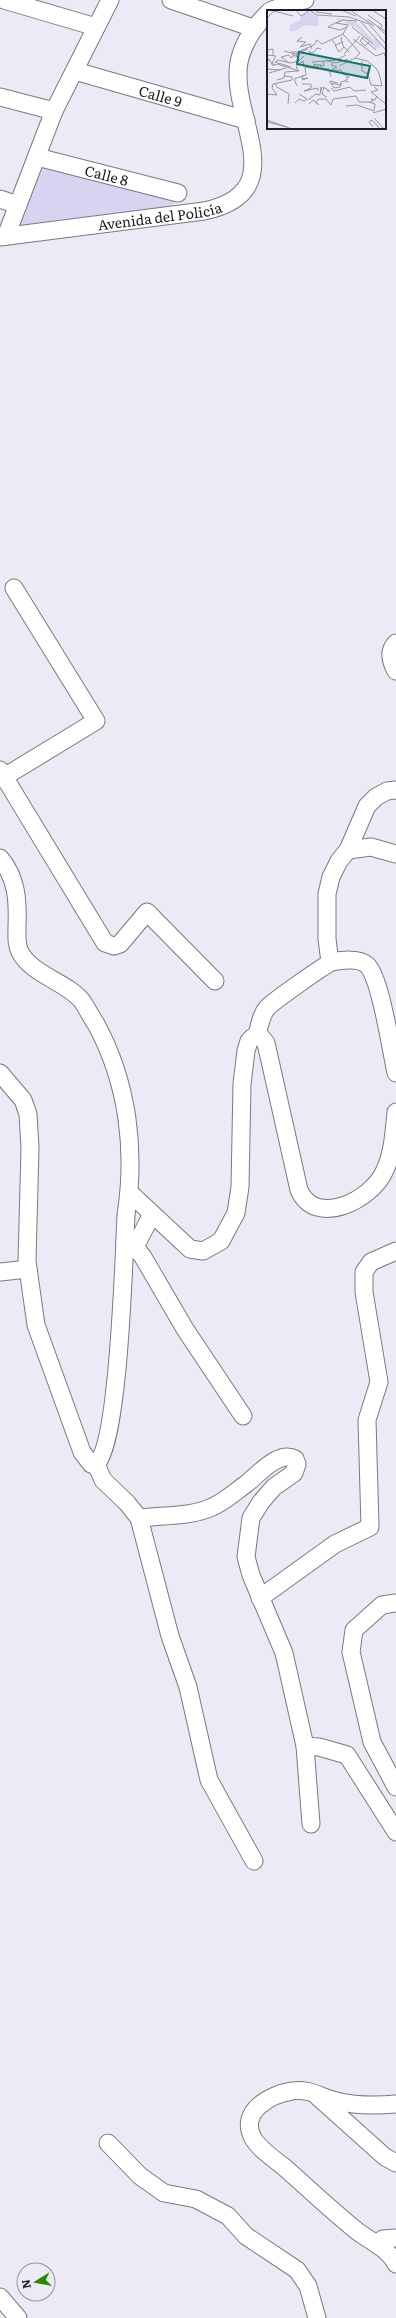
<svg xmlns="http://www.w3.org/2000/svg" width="396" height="2318" font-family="Literata,serif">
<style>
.green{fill:#d7d3f0}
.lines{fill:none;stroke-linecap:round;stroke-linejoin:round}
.minor-casing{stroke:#7a7983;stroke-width:19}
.minor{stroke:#fff;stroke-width:17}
.labels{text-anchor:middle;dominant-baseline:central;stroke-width:4;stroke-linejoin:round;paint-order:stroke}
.street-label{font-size:14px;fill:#1c1b1f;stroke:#ebeaf5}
.inset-road{fill:none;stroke:#98979f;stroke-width:1}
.view{fill:#0f766e;fill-opacity:0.15;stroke:#0f766e;stroke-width:2}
.inset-edge{fill:none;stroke:#1c1b1f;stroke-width:2}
</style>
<rect width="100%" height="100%" fill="#ebeaf5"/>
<!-- green -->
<path class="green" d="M 45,165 L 176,202 L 169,207 L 24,227 L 18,226 L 37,169 Z"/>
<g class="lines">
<defs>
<g id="minor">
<path d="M 4,0 L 96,27"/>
<path d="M 171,0 L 253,28"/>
<path d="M 270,11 L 290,3 L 305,0"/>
<path id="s1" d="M 75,71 L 246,120"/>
<path d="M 0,97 L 54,111"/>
<path id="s2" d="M 37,157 L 178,193"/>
<path d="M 0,199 L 18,205"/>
<path d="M 6,236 L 54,111 L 110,0"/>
<path id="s3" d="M 0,237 L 204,211 C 295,192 229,117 239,62 C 243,42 254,27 268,13"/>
<path d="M 396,643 C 388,651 391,662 396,671"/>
<path d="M 0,770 L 105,943 L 114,946 L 120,944 L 147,912 L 215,981"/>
<path d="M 4,777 L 96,721 L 14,588"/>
<path d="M 348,850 L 371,847 L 396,854"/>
<path d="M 0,858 C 17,878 18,901 17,926 C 17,935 16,944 20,952 C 32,975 67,982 82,1001 C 87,1008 91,1017 96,1024 C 128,1083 136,1150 126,1215 C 124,1255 119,1444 96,1464 L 91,1464 L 82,1452 L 36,1325 L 27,1261 L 30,1148 L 28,1114 L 23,1100 L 0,1073"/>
<path d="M 330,962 L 327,939 L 327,894 L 331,877 L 339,861 L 348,850 L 367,806 L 376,797 L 387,791 L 396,790"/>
<path d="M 257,1036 C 259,1027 261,1015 267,1008 C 272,1002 326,964 332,962 C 341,960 360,958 367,965 C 381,978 391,1051 396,1073"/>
<path d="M 130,1193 L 190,1249 L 203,1251 L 221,1241 L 236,1213 L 240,1187 L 242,1084 L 246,1051 L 249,1041 L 253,1037 L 261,1037 L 266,1043 L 299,1190 C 316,1228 371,1200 384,1172 C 393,1154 394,1132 396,1112"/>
<path d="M 125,1242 L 135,1247 L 143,1257 L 185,1329 L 243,1416"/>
<path d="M 135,1247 L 152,1214"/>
<path d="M 0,1272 L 28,1269"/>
<path d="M 96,1464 L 103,1480 L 127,1503 L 139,1518 L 170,1636 L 188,1687 L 209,1780 L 254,1861"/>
<path d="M 139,1518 C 162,1515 191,1517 212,1507 C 224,1502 235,1492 246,1484 C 258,1475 278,1450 295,1459 L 297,1464 L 294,1473 L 274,1487 L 261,1502 L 251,1518 L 246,1557 L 251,1575 L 284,1653 L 305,1746 L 311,1824"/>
<path d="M 260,1598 L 335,1544 L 370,1527 L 367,1420 L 379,1382 L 364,1292 L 364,1272 L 371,1262 L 396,1251"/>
<path d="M 396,1603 L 382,1605 L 354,1630 L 351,1652 L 372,1742 L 396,1787"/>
<path d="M 305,1746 L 319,1747 L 347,1755 L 396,1832"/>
<path d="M 318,2097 L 385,2157 L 396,2163"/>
<path d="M 396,2104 C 375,2106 357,2106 336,2101 C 320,2097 309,2088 292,2091 C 272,2094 238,2111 253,2138 C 259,2149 274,2159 284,2167 C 308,2188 332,2211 357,2231 C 370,2241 389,2249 396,2264"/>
<path d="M 108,2143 L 140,2176 L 164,2193 L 196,2199 L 228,2216 L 246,2236 L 297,2270 L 308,2286 L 317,2318"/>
<path d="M 376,2244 L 383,2239 L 396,2238"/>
<path d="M 0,2297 L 18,2318"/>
</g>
</defs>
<!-- minor casing -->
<use href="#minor" class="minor-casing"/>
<!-- minor -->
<use href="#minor" class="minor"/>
</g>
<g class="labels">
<!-- street labels -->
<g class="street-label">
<text stroke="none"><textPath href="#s1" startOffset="89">Calle 9</textPath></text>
<text stroke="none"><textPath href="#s2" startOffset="72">Calle 8</textPath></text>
<text stroke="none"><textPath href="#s3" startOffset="161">Avenida del Policía</textPath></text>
</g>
</g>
<!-- overview -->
<g transform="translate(267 10)">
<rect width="119" height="119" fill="#ebeaf5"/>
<path d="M 42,2 L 52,7 L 51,16 L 38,15 L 26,22 L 22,20 L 23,15 L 33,10 L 34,6 ZM 70,8 L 89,12 L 106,30 L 109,28 L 114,37 L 108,38 L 90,18 L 79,14 L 78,11 L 71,11 Z" fill="#d7d3f0"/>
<path class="inset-road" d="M 29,0 L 34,6 L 42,1M 42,0 L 50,5 L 82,7 L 102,14 L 119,34M 74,0 L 89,6M 83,0 L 107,16M 105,0 L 119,9M 49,2 L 65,4M 101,5 L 115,15 L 114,18M 0,8 L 7,1 L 26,6M 100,9 L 119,22M 90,11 L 76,10 L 69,13 L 81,15 L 76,24 L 93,43 L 88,48 L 100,51 L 108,57 L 112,63 L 115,76 L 104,75 L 101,64 L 95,61 L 95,51M 70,12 L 61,17 L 73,20 L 80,17M 94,12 L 119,40M 110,16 L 119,25M 85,17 L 106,34M 35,27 L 30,31 L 39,32 L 33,37 L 43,34 L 45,39M 74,27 L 76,36 L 82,42M 96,27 L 93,31 L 98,36 L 103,31M 95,28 L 109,40M 86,29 L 109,46 L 117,43 L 119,48M 65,30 L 69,35 L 75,32M 55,34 L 76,24M 68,35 L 72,42 L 77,37M 85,35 L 93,26M 0,40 L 6,39 L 6,45M 43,40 L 42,42 L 46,43 L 50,38 L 54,39M 17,41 L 29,44 L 41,39M 24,42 L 31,42 L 47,35 L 50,30 L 55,34M 77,44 L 85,35M 0,45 L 9,46 L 5,53 L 8,55M 58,50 L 69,53 L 81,49M 0,52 L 2,49 L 6,56 L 10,54 L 32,61 L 29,57 L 36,51 L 37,57 L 43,58 L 48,55M 8,52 L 11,50 L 24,53 L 32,51 L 37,46M 8,52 L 24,57M 45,52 L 69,50 L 79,45M 66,52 L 64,55 L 70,57 L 64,60 L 74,60 L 77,65 L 81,64 L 79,67 L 82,67 L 78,71 L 82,72M 22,53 L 14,47 L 22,45 L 24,48 L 27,46 L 25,44 L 30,47 L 29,44M 46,54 L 57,56 L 56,51M 53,54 L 54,58 L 62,59 L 64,67M 51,56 L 52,59 L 44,58 L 48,57 ZM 72,56 L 88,48M 0,59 L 13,60M 2,63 L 19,58M 10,70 L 17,68 L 18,62 L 31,61M 35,70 L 41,68 L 35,69 L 36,65M 8,73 L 10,77 L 22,84 L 21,94M 71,73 L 63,71 L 63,73 L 75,75M 35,74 L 44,74 L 44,78 L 37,81 L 51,78 L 51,81M 65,74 L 67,78 L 73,77 L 74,72 L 78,71M 30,76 L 27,69 L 39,65 L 38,58M 107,77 L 111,80 L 104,82 L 119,94M 64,78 L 67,81 L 83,77 L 87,81 L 99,80M 57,80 L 56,77 L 63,81 L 60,81M 0,84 L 10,85 L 5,78 L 6,74 L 25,70 L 25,67 L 17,66M 41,90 L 49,84 L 53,85 L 54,77 L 56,85 L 60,87M 28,93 L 32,89 L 37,91 L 40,89 L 32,84M 42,94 L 46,90 L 52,95 L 49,92 L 52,89 L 59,89 L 64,95 L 66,89 L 89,86 L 92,92 L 102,92M 108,94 L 102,92 L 106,92 L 104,89 L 108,90 L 110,86M 79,96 L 90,95 L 107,101 L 108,94M 106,103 L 119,99M 107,108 L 117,119M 0,110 L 25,119M 0,112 L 20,117M 106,117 L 102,112 L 105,110 L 113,119"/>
<path class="view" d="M 32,42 L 103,56 L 100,68 L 30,54 Z"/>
<rect width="119" height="119" class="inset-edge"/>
</g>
<!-- north arrow -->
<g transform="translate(36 2282) rotate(259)"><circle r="19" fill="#ebeaf5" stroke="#98979f"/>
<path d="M0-3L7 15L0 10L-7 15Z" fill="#248b03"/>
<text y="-6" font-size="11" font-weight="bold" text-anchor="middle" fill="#1c1b1f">N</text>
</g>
</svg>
